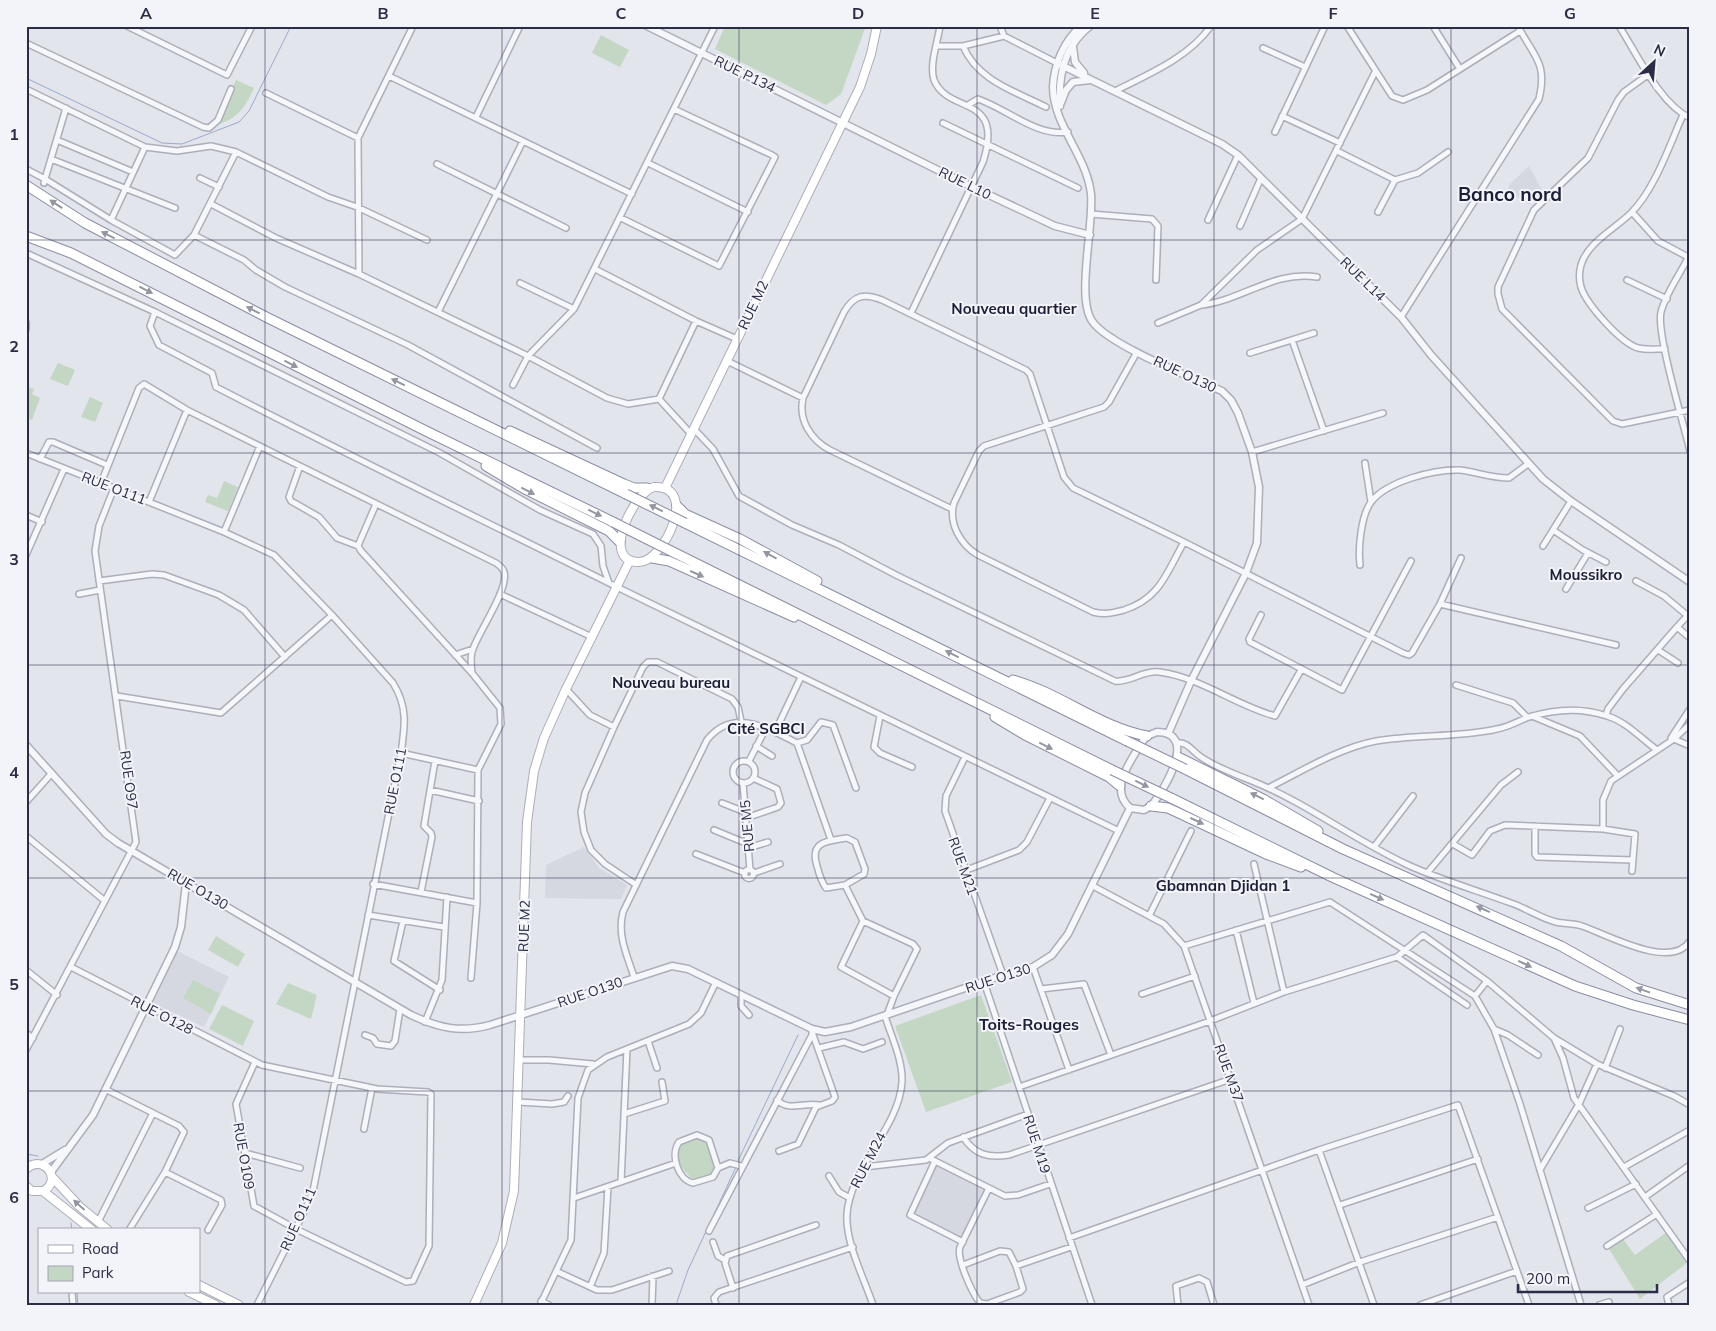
<svg xmlns="http://www.w3.org/2000/svg" width="1716" height="1331" font-family="Mulish,sans-serif">
<style>
.built{fill:#d5d7e1}
.green{fill:#c4d6c4}
.lines{fill:none;stroke-linecap:round;stroke-linejoin:round}
.stream{stroke:#9da9cd;stroke-width:1}
.minor-casing{stroke:#acaeba;stroke-width:8}
.tertiary-casing{stroke:#acaeba;stroke-width:9}
.secondary-casing{stroke:#acaeba;stroke-width:10}
.motorway-casing{stroke:#8a8ea4;stroke-width:11}
.minor{stroke:#f6f7fa;stroke-width:5}
.tertiary{stroke:#f6f7fa;stroke-width:6}
.secondary{stroke:#fff;stroke-width:8}
.motorway{stroke:#fff;stroke-width:9}
.motorway-bridge-casing{stroke:#8a8ea4;stroke-width:11;stroke-linecap:butt}
.motorway-bridge{stroke:#fff;stroke-width:9}
.oneway{fill:#9496a2}
.grid{fill:none;stroke:#2a2d45;stroke-width:1;stroke-opacity:0.55}
.labels{text-anchor:middle;dominant-baseline:central;stroke-width:4;stroke-linejoin:round;paint-order:stroke}
.street-label{font-size:14px;fill:#2a2d45;stroke:#f3f4f9}
.neighbourhood-label{font-size:15px;font-weight:bold;fill:#1c1e36;stroke:#f3f4f9}
.quarter-label{font-size:16px;font-weight:bold;fill:#1c1e36;stroke:#f3f4f9}
.district-label{font-size:19px;font-weight:bold;fill:#1c1e36;stroke:#f3f4f9}
.neatline{fill:none;stroke:#2a2d45;stroke-width:2}
.grid-label{font-size:16px;text-anchor:middle;font-weight:bold;fill:#2a2d45}
</style>
<rect width="100%" height="100%" fill="#e3e5ec"/>
<!-- built -->
<path class="built" d="M 1529,166 L 1543,192 L 1533,199 L 1529,205 L 1507,191 L 1510,184 Z
M 584,847 L 599,868 L 627,885 L 621,899 L 545,898 L 546,865 Z
M 177,951 L 229,977 L 204,1027 L 153,1003 Z
M 937,1164 L 988,1189 L 964,1240 L 914,1214 Z"/>
<!-- green -->
<path class="green" d="M 725,26 L 866,26 L 841,94 L 826,105 L 715,49 Z
M 601,35 L 629,50 L 620,67 L 592,53 Z
M 236,80 L 254,88 C 245,108 237,120 215,125 Z
M 58,363 L 75,370 L 68,386 L 50,379 Z
M 26,386 L 34,389 L 32,394 L 40,398 L 32,420 L 26,418 Z
M 90,397 L 103,403 L 95,422 L 81,417 Z
M 224,481 L 238,487 L 228,511 L 205,502 L 208,495 L 217,498 Z
M 216,936 L 245,954 L 238,967 L 208,950 Z
M 193,980 L 220,994 L 211,1014 L 183,998 Z
M 288,983 L 317,995 L 311,1019 L 276,1004 Z
M 981,995 L 1012,1082 L 926,1112 L 895,1026 Z
M 222,1005 L 254,1021 L 243,1046 L 209,1029 Z
M 700,1138 C 713,1141 713,1155 716,1167 C 709,1178 704,1180 691,1178 L 678,1163 L 679,1146 L 688,1139 Z
M 1667,1232 L 1688,1262 L 1640,1299 L 1609,1249 L 1623,1239 L 1635,1255 Z"/>
<g class="lines">
<!-- stream -->
<path class="stream" d="M 26,78 L 162,143 L 182,144 L 239,122 L 249,111 L 291,26
M 26,1154 L 38,1156
M 737,1163 L 798,1035
M 71,1223 L 72,1230
M 77,1292 L 78,1305
M 676,1305 L 688,1270 L 736,1167"/>
<defs>
<path id="minor" d="M 127,26 L 227,75 L 252,26
M 1000,26 L 1004,36 L 1057,63
M 1347,26 L 1392,96 L 1403,100 L 1427,90 L 1520,31
M 1433,26 L 1460,69
M 1619,26 C 1637,54 1660,104 1690,118
M 26,43 L 203,127 L 209,128 L 218,120 L 231,89
M 937,46 L 963,46 L 1004,36
M 963,46 C 977,80 1014,91 1046,107
M 1263,48 L 1305,67
M 1649,74 L 1624,92 L 1618,100 L 1588,158 L 1534,210 L 1498,287 L 1498,294 L 1502,309 L 1613,421 L 1622,424 L 1690,410
M 389,76 L 632,194
M 26,89 L 145,147 L 177,151 L 211,146 L 236,152 L 328,197 L 357,207 L 427,240
M 1115,91 C 1149,74 1188,58 1211,26
M 266,93 L 358,138
M 968,105 L 978,99 C 1007,109 1037,137 1068,132
M 1282,116 L 1340,143
M 476,117 L 520,26
M 943,123 L 1078,188
M 1275,132 L 1325,26
M 57,140 L 133,172
M 1337,151 L 1395,180 L 1418,173 L 1448,152
M 51,159 L 175,208
M 648,163 L 748,212
M 437,164 L 566,228
M 26,169 L 45,179 L 66,108
M 200,178 L 219,187
M 44,183 L 45,179 L 111,220 L 175,255 L 194,235 L 244,260 L 256,270 L 285,287 L 408,345 L 597,448
M 211,204 L 276,238 L 359,274 L 528,356 L 607,398 L 628,404 L 659,399
M 1378,212 L 1395,180
M 1632,212 L 1658,241 L 1688,257
M 1091,214 L 1152,219 L 1158,226 L 1156,280
M 621,218 L 719,266 L 773,161 L 775,157 L 772,155 L 674,109
M 111,220 L 145,147
M 1208,220 L 1238,155
M 1240,226 L 1261,178
M 194,235 L 236,152
M 26,253 L 155,312
M 1690,254 C 1681,273 1666,292 1661,312 C 1656,333 1684,425 1690,451
M 595,269 L 696,321 L 737,339
M 359,274 L 358,138 L 413,26
M 1627,280 L 1667,299
M 520,283 L 574,309
M 1202,305 C 1242,300 1275,270 1317,277
M 438,312 L 523,141
M 911,313 L 983,162 C 1005,93 948,115 934,80 C 929,65 938,41 940,26
M 1401,317 L 1539,99 C 1548,62 1533,56 1518,26
M 26,323 L 26,329
M 1158,323 L 1201,305 L 1257,250 L 1302,219 L 1375,72
M 1292,340 L 1324,431
M 1665,349 C 1656,349 1646,350 1638,348 C 1621,343 1586,304 1581,287 C 1579,280 1579,272 1581,265 C 1587,243 1616,228 1631,213 C 1655,189 1669,146 1683,115
M 1137,352 L 1109,402 L 1104,407 L 984,446 L 979,451 L 954,503 C 948,524 961,545 978,555 L 1093,612 C 1105,615 1112,613 1124,610 C 1160,599 1167,572 1184,542
M 1250,353 L 1314,333
M 727,361 L 803,398
M 513,385 L 528,356 L 574,309 L 715,26
M 659,399 L 696,321
M 659,399 L 691,434
M 694,429 L 713,449 L 739,496 L 792,525 L 839,545 L 896,575 L 1115,681 C 1130,683 1143,670 1159,672 C 1200,677 1235,705 1275,716 L 1301,670
M 1252,452 L 1383,413
M 26,453 L 224,532 L 274,555 L 332,615 L 393,683 C 408,707 405,726 401,753 L 313,1191 L 305,1210 L 257,1305
M 40,459 L 49,442 L 53,442 L 107,465
M 1365,463 L 1371,502
M 300,466 L 289,497 L 291,501 L 319,517 L 337,538 L 358,546
M 101,483 L 139,388 L 144,384 L 187,410 L 496,563 C 500,566 503,568 504,572 C 509,589 479,631 473,649 C 470,656 471,665 472,673
M 149,502 L 187,410
M 376,504 L 360,541 L 358,546 L 361,551 L 472,673 L 500,708 L 501,724 L 478,770 L 477,903 L 471,978
M 952,509 L 830,450 C 811,440 798,420 803,398 L 844,312 C 854,295 864,293 882,300 L 1026,370 L 1030,374 L 1064,477 L 1073,488 L 1184,542 L 1403,653 L 1409,655 L 1412,653 L 1440,604 L 1616,645
M 26,515 L 42,522
M 1553,530 L 1583,550 L 1606,562
M 224,532 L 260,446
M 1543,546 L 1571,501
M 26,555 L 64,469
M 1360,565 C 1358,548 1361,516 1371,502 C 1387,481 1435,469 1460,470 C 1476,472 1492,478 1509,478 L 1528,464
M 99,581 L 152,574 L 164,575 L 219,595 L 244,610 L 285,657
M 1636,581 L 1664,596 L 1688,616
M 609,583 L 603,566 L 601,546 L 593,534 L 540,510 L 440,453 L 155,312 L 150,326 L 159,345 L 212,373 L 216,387 C 351,457 489,523 625,591 L 1119,831
M 1566,589 L 1588,553
M 79,594 L 100,590
M 500,594 L 592,637
M 1440,604 L 1461,558
M 1689,614 L 1677,627 L 1690,638
M 1261,615 L 1249,639 L 1250,642 L 1342,690 L 1411,561
M 1658,650 L 1678,663
M 455,655 L 473,649
M 1456,685 L 1513,703 L 1527,717
M 566,689 L 590,715 L 614,727
M 117,696 L 221,713 L 332,615
M 1606,715 L 1608,709 L 1623,689 L 1677,627
M 880,716 L 874,747 L 880,753 L 912,767
M 1532,716 L 1580,736 L 1617,775
M 775,732 L 801,677
M 1671,738 L 1690,709
M 1674,739 L 1690,746
M 797,743 L 807,740 L 821,722 L 833,725 L 856,788
M 1176,743 C 1187,741 1192,751 1201,757 C 1215,767 1235,774 1252,781 C 1307,803 1354,840 1408,865 C 1441,880 1476,890 1511,903 C 1526,908 1540,918 1556,922 C 1564,924 1574,923 1582,926 C 1606,934 1671,971 1690,941
M 756,746 L 772,756
M 401,753 L 478,770
M 965,757 L 946,796 L 945,811 L 1003,975
M733 772a11 11 0 1 1 22 0a11 11 0 1 1-22 0Z
M 749,761 L 766,728
M 743,783 L 750,870
M 1268,788 C 1302,771 1339,748 1376,741 C 1417,734 1457,738 1497,729 C 1509,727 1518,721 1529,717 C 1555,709 1581,707 1607,716 C 1625,721 1642,739 1657,750
M 430,790 L 479,801
M 26,802 L 52,773
M 722,803 L 745,812
M 746,818 L 778,807 L 781,803 L 777,789 L 753,778
M 1535,826 L 1535,854 L 1537,857 L 1633,860
M 714,830 L 748,844
M 26,836 L 105,901
M 847,838 L 855,842 L 865,869 L 864,874 L 845,885 L 826,888 C 821,881 819,874 817,866 C 809,841 828,841 847,838 Z
M 1453,844 L 1472,855 L 1490,831 L 1505,825 L 1603,829
M 1374,847 L 1413,796
M 748,848 L 768,842
M 696,854 L 745,873
M 1254,864 L 1284,992
M744.5 874a4.5 4.5 0 1 1 9 0a4.5 4.5 0 1 1-9 0Z
M 964,871 L 1019,850 L 1027,842 L 1050,798
M 1632,871 L 1635,834 L 1603,829 L 1603,800 L 1611,781 L 1674,739 L 1690,724
M 1428,872 L 1501,785 L 1518,772
M 754,873 L 780,864
M 373,884 L 477,903
M 635,884 L 605,864 L 591,850 L 584,832 L 581,812 L 585,793 L 614,727 L 643,667 L 648,662 L 657,662 L 732,699 L 738,707 L 741,721
M 845,885 L 863,921
M 1093,886 L 1164,924 L 1184,946 L 1309,1305
M 421,892 L 432,837 L 431,833 L 424,826 L 435,761
M 368,915 L 444,927
M 1149,916 L 1191,831
M 403,921 L 394,961 L 440,990
M 863,921 L 913,944 L 917,949 L 894,996 L 841,967 Z
M 1236,930 L 1254,1003
M 1184,946 L 1330,902 L 1475,996 L 1494,1029 L 1520,1104 L 1581,1305
M 1397,957 L 1467,1005
M 71,967 L 262,1065 L 377,1089 L 428,1092 L 431,1094 L 429,1246 L 413,1281 L 406,1282 L 296,1229 L 254,1206 L 236,1104 L 255,1062
M 1033,967 L 1069,1070
M 26,970 L 57,995
M 634,977 C 627,955 617,935 623,912 L 707,740 C 733,707 767,728 797,743 L 831,840
M 984,982 L 1092,1305
M 1041,989 L 1084,984 L 1111,1055
M 1142,994 L 1195,976
M 741,995 L 741,1006 L 749,1015
M 1475,996 L 1487,981
M 887,1015 L 894,996
M 425,1022 L 442,980 L 447,897
M 1494,1029 L 1508,1035 L 1538,1055
M 26,1033 L 33,1038
M 365,1035 L 373,1038 L 377,1044 L 391,1046 L 395,1041 L 400,1009
M 1554,1038 L 1563,1058 L 1574,1098 L 1690,1261
M 648,1041 L 657,1068
M 819,1048 L 844,1042 L 863,1049 L 882,1042
M 26,1050 L 136,842 L 95,551 L 99,526 L 114,488
M 519,1060 L 549,1060 L 593,1064
M 1605,1068 L 1620,1029
M 1019,1087 L 1210,1021 L 1284,992 L 1397,957 L 1423,935 L 1487,981 L 1554,1038 L 1597,1064 L 1674,1096 L 1690,1105
M 777,1100 C 789,1112 804,1102 819,1105
M 518,1102 L 552,1104 L 564,1102 L 568,1096
M 624,1114 L 665,1101 L 662,1082
M 364,1129 L 372,1088
M 697,1135 L 709,1140 L 718,1168 L 713,1177 L 693,1183 C 678,1180 670,1155 679,1142 Z
M 963,1137 C 975,1155 988,1158 1009,1155 L 1231,1079
M 1319,1150 L 1374,1305
M 779,1151 L 798,1144 L 816,1107 L 832,1101 L 835,1097 L 812,1032
M 245,1153 L 300,1168
M 931,1159 L 1005,1196 L 1018,1195 L 1050,1184
M 935,1161 L 910,1215 L 963,1242
M 864,1167 L 926,1160 L 948,1143 L 1028,1114
M 1624,1167 L 1690,1130
M 718,1168 L 730,1163 L 741,1166
M 1541,1168 L 1579,1104 L 1597,1064
M 165,1172 L 221,1200 L 222,1205 L 208,1230
M 829,1176 L 839,1192 L 850,1198
M 621,1182 L 627,1049
M 1645,1197 L 1690,1165
M 574,1198 L 676,1163
M 1340,1205 L 1478,1159
M 1588,1208 L 1636,1184
M 98,1222 L 153,1113 L 107,1090
M 129,1230 L 165,1172 L 184,1132 L 179,1126 L 153,1113
M 709,1231 L 813,1033
M 1069,1238 L 1319,1150 L 1458,1105 L 1529,1305
M 713,1242 L 718,1256 L 725,1260
M 1607,1246 L 1657,1214
M 963,1265 L 1000,1251 L 1009,1252 L 1016,1266 L 1023,1289 L 1020,1292 L 987,1304 L 980,1303 C 972,1293 956,1258 960,1247 L 989,1188
M 1016,1266 L 1071,1247
M 558,1272 L 597,1290 L 612,1290 L 669,1271
M 1302,1285 L 1360,1262 L 1498,1217
M 590,1287 L 604,1253 L 608,1187
M 733,1288 L 725,1263 L 727,1256 L 816,1225
M 72,1292 L 73,1305
M 541,1301 L 549,1305
M 540,1305 L 571,1240 L 578,1098 L 588,1070 L 607,1057 L 689,1024 L 701,1013 L 716,982
M 652,1305 L 653,1276
M 716,1305 L 714,1298 L 719,1292 L 853,1247
M 873,1305 C 864,1278 845,1242 847,1214 C 850,1168 899,1128 902,1082 C 903,1060 891,1036 885,1016
M 1178,1305 L 1176,1286 L 1199,1278 L 1207,1282 L 1214,1305
M 1420,1305 L 1517,1271
M 1599,1305 L 1609,1302
M 1669,1305 L 1667,1297 L 1690,1282"/>
<path id="tertiary" d="M 647,26 L 970,186 L 1055,226 L 1090,235
M 1081,26 C 1064,41 1054,64 1053,87 C 1053,125 1087,156 1091,194 C 1094,225 1076,298 1092,321 C 1108,345 1193,378 1222,391 L 1231,400 L 1238,413 L 1252,452 L 1259,487 L 1257,543 L 1246,573 L 1191,681 L 1168,734
M 1073,47 L 1075,62 L 1084,73
M 1057,63 L 1222,144 L 1238,155 L 1401,317 L 1431,355 L 1543,479 L 1571,501 L 1690,582
M 1061,103 L 1066,90 L 1073,82 L 1090,80
M 1060,106 C 1058,75 1064,46 1090,26
M 1157,732 C 1200,732 1163,792 1151,806 L 1144,810 L 1130,808 C 1108,789 1131,761 1142,742 L 1147,736 Z
M 26,745 L 106,834 L 118,843 L 411,1015 C 439,1028 460,1033 490,1025 L 672,966 L 688,969 L 812,1029 L 825,1032 L 851,1027 L 1003,975 L 1033,967 L 1052,955 L 1068,934 L 1130,808
M 42,1164 L 65,1150
M 51,1172 L 93,1115 L 175,947 L 181,927 L 186,883"/>
<path id="secondary" d="M 654,487 C 700,485 664,562 639,562 C 599,562 634,492 654,487 Z
M 665,488 L 860,87 L 871,54 L 877,26
M 26,1169 C 43,1153 64,1180 43,1191 L 32,1191 L 26,1186
M 53,1178 L 79,1206 L 108,1230
M 43,1191 L 92,1230
M 199,1285 L 239,1305
M 189,1292 L 216,1305
M 474,1305 L 502,1243 L 514,1191 L 527,822 L 534,771 L 544,738 L 566,689 L 630,560"/>
<path id="motorway" d="M 26,185 L 85,223 L 268,318 L 626,494
M 26,236 L 71,253 L 426,431 L 613,522
M 510,431 L 624,484 L 634,488 L 647,488
M 486,466 L 523,488 L 609,531 L 620,542
M 677,506 L 685,514 L 740,539 L 817,581
M 685,523 L 1127,741
M 671,551 L 1112,770
M 652,558 L 669,561 L 794,617
M 1013,680 C 1060,693 1099,727 1147,736
M 995,717 L 1025,735 L 1109,777 L 1120,786
M 1178,757 L 1263,799 L 1318,831
M 1185,769 L 1343,849 L 1561,946 L 1636,988 L 1690,1005
M 1171,798 L 1332,877 L 1575,986 L 1633,1005 L 1690,1020
M 1151,806 L 1168,808 L 1266,854 L 1301,867"/>
</defs>
<!-- minor casing -->
<use href="#minor" class="minor-casing"/>
<!-- tertiary casing -->
<use href="#tertiary" class="tertiary-casing"/>
<!-- secondary casing -->
<use href="#secondary" class="secondary-casing"/>
<!-- motorway casing -->
<use href="#motorway" class="motorway-casing"/>
<!-- minor -->
<use href="#minor" class="minor"/>
<!-- tertiary -->
<use href="#tertiary" class="tertiary"/>
<!-- secondary -->
<use href="#secondary" class="secondary"/>
<!-- motorway -->
<use href="#motorway" class="motorway"/>
<defs>
<path id="motorway-bridge" d="M 626,494 L 685,523
M 613,522 L 671,551
M 1127,741 L 1185,769
M 1112,770 L 1171,798"/>
</defs>
<!-- motorway-bridge casing -->
<use href="#motorway-bridge" class="motorway-bridge-casing"/>
<!-- motorway-bridge -->
<use href="#motorway-bridge" class="motorway-bridge"/>
</g>
<!-- one-way arrows -->
<defs><path id="oneway-solid" d="M-6-.8H1V-3.2L6.5 0L1 3.2V.8H-6Z" transform="scale(1.25)"/></defs>
<g class="oneway">
<use href="#oneway-solid" transform="translate(56 204) rotate(-147)"/>
<use href="#oneway-solid" transform="translate(108 235) rotate(-153)"/>
<use href="#oneway-solid" transform="translate(146 290) rotate(27)"/>
<use href="#oneway-solid" transform="translate(253 310) rotate(-153)"/>
<use href="#oneway-solid" transform="translate(291 364) rotate(27)"/>
<use href="#oneway-solid" transform="translate(398 382) rotate(-154)"/>
<use href="#oneway-solid" transform="translate(528 491) rotate(27)"/>
<use href="#oneway-solid" transform="translate(656 508) rotate(-154)"/>
<use href="#oneway-solid" transform="translate(595 513) rotate(26)"/>
<use href="#oneway-solid" transform="translate(770 555) rotate(-151)"/>
<use href="#oneway-solid" transform="translate(697 574) rotate(24)"/>
<use href="#oneway-solid" transform="translate(952 654) rotate(-153)"/>
<use href="#oneway-solid" transform="translate(1046 746) rotate(26)"/>
<use href="#oneway-solid" transform="translate(1142 784) rotate(26)"/>
<use href="#oneway-solid" transform="translate(1257 796) rotate(-154)"/>
<use href="#oneway-solid" transform="translate(1197 821) rotate(25)"/>
<use href="#oneway-solid" transform="translate(1377 897) rotate(24)"/>
<use href="#oneway-solid" transform="translate(1483 909) rotate(-156)"/>
<use href="#oneway-solid" transform="translate(1525 964) rotate(25)"/>
<use href="#oneway-solid" transform="translate(1643 990) rotate(-160)"/>
<use href="#oneway-solid" transform="translate(79 1205) rotate(-138)"/>
</g>
<!-- grid -->
<path class="grid" d="M 265,26 L 265,1305M 502,26 L 502,1305M 739,26 L 739,1305M 977,26 L 977,1305M 1214,26 L 1214,1305M 1451,26 L 1451,1305M 26,240 L 1690,240M 26,453 L 1690,453M 26,665 L 1690,665M 26,878 L 1690,878M 26,1091 L 1690,1091"/>
<g class="labels">
<!-- street labels -->
<g class="street-label">
<text transform="translate(745 74) rotate(26)">RUE P134</text>
<text transform="translate(965 183) rotate(26)">RUE L10</text>
<text transform="translate(1363 279) rotate(44)">RUE L14</text>
<text transform="translate(753 305) rotate(-65)">RUE M2</text>
<text transform="translate(1185 374) rotate(25)">RUE O130</text>
<text transform="translate(114 488) rotate(21)">RUE O111</text>
<text transform="translate(129 780) rotate(82)">RUE O97</text>
<text transform="translate(395 781) rotate(-79)">RUE O111</text>
<text transform="translate(747 826) rotate(-95)">RUE M5</text>
<text transform="translate(963 866) rotate(70)">RUE M21</text>
<text transform="translate(198 889) rotate(30)">RUE O130</text>
<text transform="translate(524 926) rotate(-88)">RUE M2</text>
<text transform="translate(998 978) rotate(-18)">RUE O130</text>
<text transform="translate(590 992) rotate(-19)">RUE O130</text>
<text transform="translate(162 1015) rotate(27)">RUE O128</text>
<text transform="translate(1229 1073) rotate(70)">RUE M37</text>
<text transform="translate(1037 1144) rotate(72)">RUE M19</text>
<text transform="translate(244 1156) rotate(80)">RUE O109</text>
<text transform="translate(868 1160) rotate(-63)">RUE M24</text>
<text transform="translate(298 1219) rotate(-66)">RUE O111</text>
</g>
<!-- neighbourhood labels -->
<g class="neighbourhood-label">
<text x="1014" y="308">Nouveau quartier</text>
<text x="1586" y="574">Moussikro</text>
<text x="671" y="682">Nouveau bureau</text>
<text x="766" y="728">Cité SGBCI</text>
<text x="1223" y="885">Gbamnan Djidan 1</text>
</g>
<!-- quarter labels -->
<g class="quarter-label">
<text x="1029" y="1024">Toits-Rouges</text>
</g>
<!-- district labels -->
<g class="district-label">
<text x="1510" y="194">Banco nord</text>
</g>
</g>
<!-- border -->
<rect width="1716" height="1331" fill="none" stroke="#f3f4f9" stroke-width="55"/>
<!-- legend -->
<rect x="38" y="1228" width="162" height="65" fill="#f3f4f9" stroke="#a3a4b1"/>
<rect x="48" y="1245" width="25" height="8" fill="#ffffff" stroke="#a3a4b1"/>
<text x="82" y="1254" font-size="15" fill="#2a2d45">Road</text>
<rect x="48" y="1266" width="25" height="15" fill="#c4d6c4" stroke="#a3a4b1"/>
<text x="82" y="1278" font-size="15" fill="#2a2d45">Park</text>
<!-- north arrow -->
<g transform="translate(1654 62) rotate(26)" stroke="#f3f4f9" stroke-width="4" paint-order="stroke">
<path d="M0-4L9 19L0 12L-9 19Z" fill="#2a2d45"/>
<text y="-8" font-size="14" font-weight="bold" text-anchor="middle" fill="#2a2d45">N</text>
</g>
<!-- scale -->
<path d="M1518 1284v8h139v-8" fill="none" stroke="#2a2d45" stroke-width="2.5"/>
<text x="1526" y="1284" font-size="15" fill="#2a2d45" stroke="#f3f4f9" stroke-width="4" paint-order="stroke">200 m</text>
<rect x="28" y="28" width="1660" height="1276" class="neatline"/>
<g class="grid-label">
<text x="146" y="19">A</text>
<text x="383" y="19">B</text>
<text x="621" y="19">C</text>
<text x="858" y="19">D</text>
<text x="1095" y="19">E</text>
<text x="1333" y="19">F</text>
<text x="1570" y="19">G</text>
<text x="14" y="140">1</text>
<text x="14" y="352">2</text>
<text x="14" y="565">3</text>
<text x="14" y="778">4</text>
<text x="14" y="990">5</text>
<text x="14" y="1203">6</text>
</g>
</svg>
